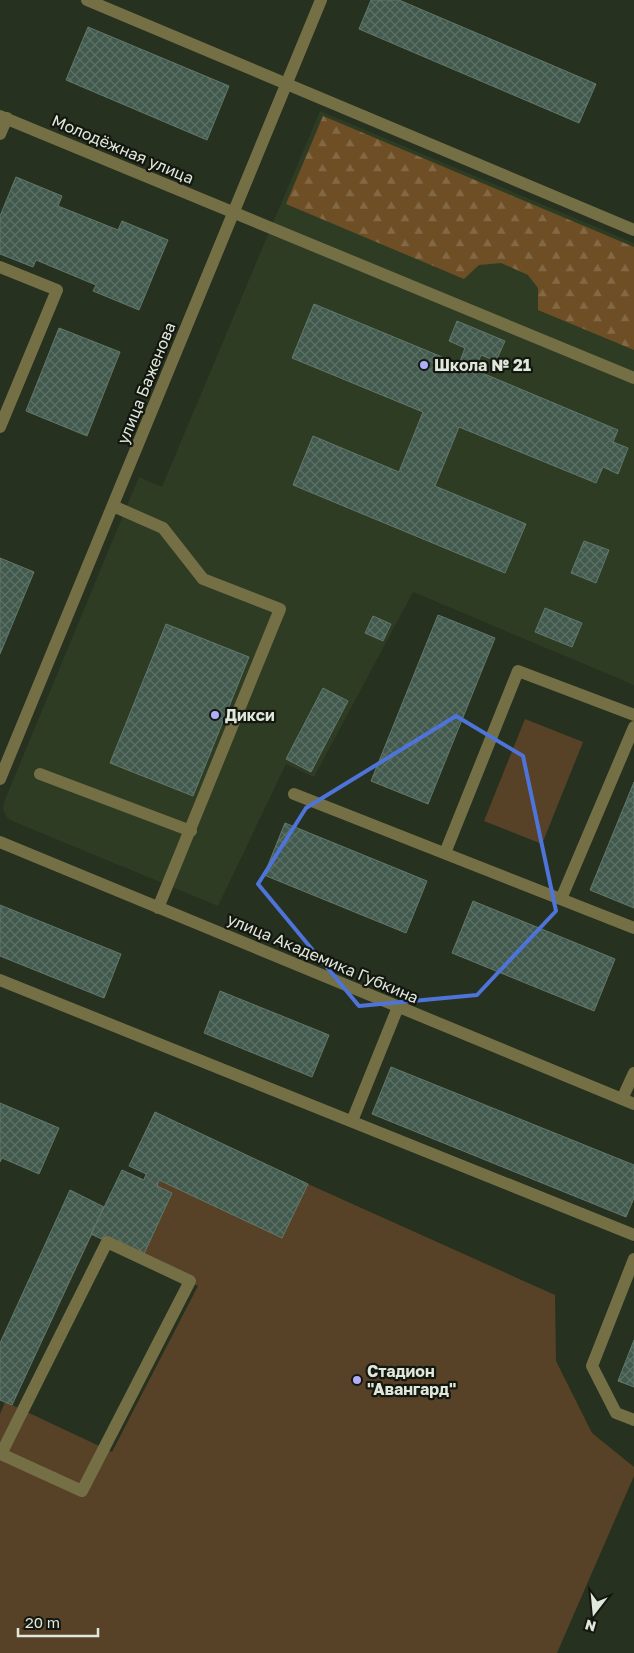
<svg xmlns="http://www.w3.org/2000/svg" width="634" height="1653" font-family="'Golos Text',sans-serif">
<style>
.built{fill:#2f3c24}
.forest{fill:url(#forest-firs)}
.park{fill:#584227;fill-rule:evenodd}
.building{fill:url(#building-cross-hatch);stroke:#60786b}
.lines{fill:none;stroke-linecap:round;stroke-linejoin:round}
.minor{stroke:#756f46;stroke-width:12}
.marked{fill:none;stroke:#4e74d9;stroke-width:4;stroke-linejoin:round}
.poi-dot{fill:#b0aefa;stroke:#13170f;stroke-width:2}
.labels{text-anchor:middle;dominant-baseline:central;stroke-width:4.5;stroke-linejoin:round;paint-order:stroke}
.street-label{font-size:16px;fill:#e0e7db;stroke:#13170f}
.poi-label{font-size:16px;font-weight:bold;fill:#e0e7db;stroke:#13170f;text-anchor:start}
</style>
<defs>
<pattern id="forest-firs" width="22" height="20" patternUnits="userSpaceOnUse" patternTransform="scale(1.25)"><rect width="22" height="20" fill="#6e4e25"/><path d="M5 1l3.5 6h-7zM16 11l3.5 6h-7z" fill="#826844"/></pattern>
<pattern id="building-cross-hatch" width="8" height="8" patternUnits="userSpaceOnUse" patternTransform="scale(1.25)"><rect width="8" height="8" fill="#42594d"/><path d="M0 0l8 8M0 8l8-8" fill="none" stroke="#5d7166"/></pattern>
</defs>
<rect width="100%" height="100%" fill="#27311f"/>
<!-- built -->
<path class="built" d="M 320,111 L 634,243 L 634,685 L 413,592 L 314,777 L 286,764 L 218,906 L 10,820 L 6,816 L 3,809 L 4,802 L 139,477 L 162,487 Z"/>
<!-- forest -->
<path class="forest" d="M 323,116 L 634,247 L 634,350 L 538,310 L 538,288 L 528,275 L 501,263 L 479,265 L 464,279 L 286,204 Z"/>
<!-- park -->
<path class="park" d="M 525,719 L 583,742 L 542,844 L 484,821 Z
M 155,1112 L 308,1184 L 555,1295 L 556,1361 L 592,1433 L 634,1467 L 634,1476 L 557,1653 L 0,1653 L 0,1414 L 5,1402 L 0,1400 L 70,1190 L 104,1207 L 122,1170 L 144,1180 L 146,1174 L 129,1166 ZM 92,1235 L 198,1286 L 112,1452 L 12,1405 Z"/>
<!-- building -->
<path class="building" d="M 371,0 L 399,0 L 596,84 L 579,123 L 359,29 Z
M 88,27 L 229,86 L 207,140 L 66,80 Z
M 16,177 L 62,196 L 58,206 L 118,230 L 122,221 L 168,240 L 139,310 L 93,291 L 96,285 L 36,260 L 33,267 L 0,254 L 0,216 Z
M 314,304 L 459,364 L 465,348 L 449,341 L 457,321 L 505,341 L 496,361 L 481,355 L 475,370 L 618,430 L 613,442 L 628,448 L 618,474 L 603,467 L 596,483 L 459,427 L 435,486 L 526,524 L 505,573 L 293,485 L 313,436 L 399,472 L 423,412 L 292,358 Z
M 59,328 L 120,352 L 87,436 L 26,411 Z
M 584,541 L 609,550 L 596,583 L 571,573 Z
M 0,558 L 34,572 L 0,654 Z
M 545,608 L 582,623 L 572,647 L 535,632 Z
M 438,615 L 495,638 L 428,804 L 371,781 Z
M 373,616 L 391,624 L 383,641 L 365,633 Z
M 166,624 L 249,657 L 193,796 L 110,763 Z
M 323,688 L 348,701 L 311,772 L 286,759 Z
M 634,782 L 634,908 L 590,890 Z
M 285,823 L 427,881 L 406,933 L 264,875 Z
M 473,901 L 615,959 L 594,1011 L 452,953 Z
M 0,905 L 121,954 L 104,998 L 0,956 Z
M 220,991 L 329,1035 L 312,1077 L 204,1033 Z
M 391,1067 L 634,1165 L 634,1198 L 626,1217 L 372,1114 Z
M 0,1103 L 59,1128 L 39,1174 L 2,1158 L 0,1162 Z
M 155,1112 L 308,1184 L 282,1238 L 159,1180 L 157,1186 L 172,1193 L 142,1258 L 91,1234 L 122,1170 L 144,1180 L 146,1174 L 129,1166 Z
M 70,1190 L 104,1207 L 12,1405 L 0,1400 L 0,1343 Z
M 634,1340 L 634,1387 L 618,1381 Z"/>
<g class="lines">
<!-- minor -->
<path class="minor" d="M 87,0 L 634,230
M 0,116 L 634,378
M 0,134 L 7,118
M 0,267 L 57,290 L 0,427
M 113,506 L 163,528 L 203,579 L 280,609 L 158,908
M 40,774 L 191,831
M 0,779 L 321,0
M 294,794 L 634,928
M 0,842 L 634,1104
M 445,853 L 518,671 L 634,715
M 561,899 L 634,727
M 0,980 L 634,1235
M 622,1099 L 634,1073
M 352,1121 L 398,1007
M 634,1259 L 592,1366 L 616,1413 L 634,1420
M 0,1454 L 1,1454 L 82,1491 L 190,1281 L 107,1242 L 1,1454"/>
</g>
<!-- marked area -->
<path class="marked" d="M 456,716 L 523,756 L 556,911 L 477,995 L 359,1006 L 258,884 L 306,808 Z"/>
<!-- markers -->
<g class="poi-dot">
<circle cx="424" cy="365" r="5"/>
<circle cx="215" cy="715" r="5"/>
<circle cx="357" cy="1380" r="5"/>
</g>
<g class="labels">
<!-- street labels -->
<g class="street-label">
<text transform="translate(123 149) rotate(23)">Молодёжная улица</text>
<text transform="translate(146 383) rotate(-68)">улица Баженова</text>
<text transform="translate(323 958) rotate(23)">улица Академика Губкина</text>
</g>
<!-- poi labels -->
<g class="poi-label">
<text x="434" y="365">Школа № 21</text>
<text x="225" y="715">Дикси</text>
<text x="367" y="1371">Стадион<tspan x="367" dy="18">"Авангард"</tspan></text>
</g>
</g>
<!-- north arrow -->
<g transform="translate(594 1613) rotate(196)" stroke="#13170f" stroke-width="4" paint-order="stroke">
<path d="M0-4L9 19L0 12L-9 19Z" fill="#e0e7db"/>
<text y="-8" font-size="14" font-weight="bold" text-anchor="middle" fill="#e0e7db">N</text>
</g>
<!-- scale -->
<path d="M18 1628v8h80v-8" fill="none" stroke="#e0e7db" stroke-width="2.5"/>
<text x="25" y="1628" font-size="15" fill="#e0e7db" stroke="#13170f" stroke-width="4" paint-order="stroke">20 m</text>
</svg>
